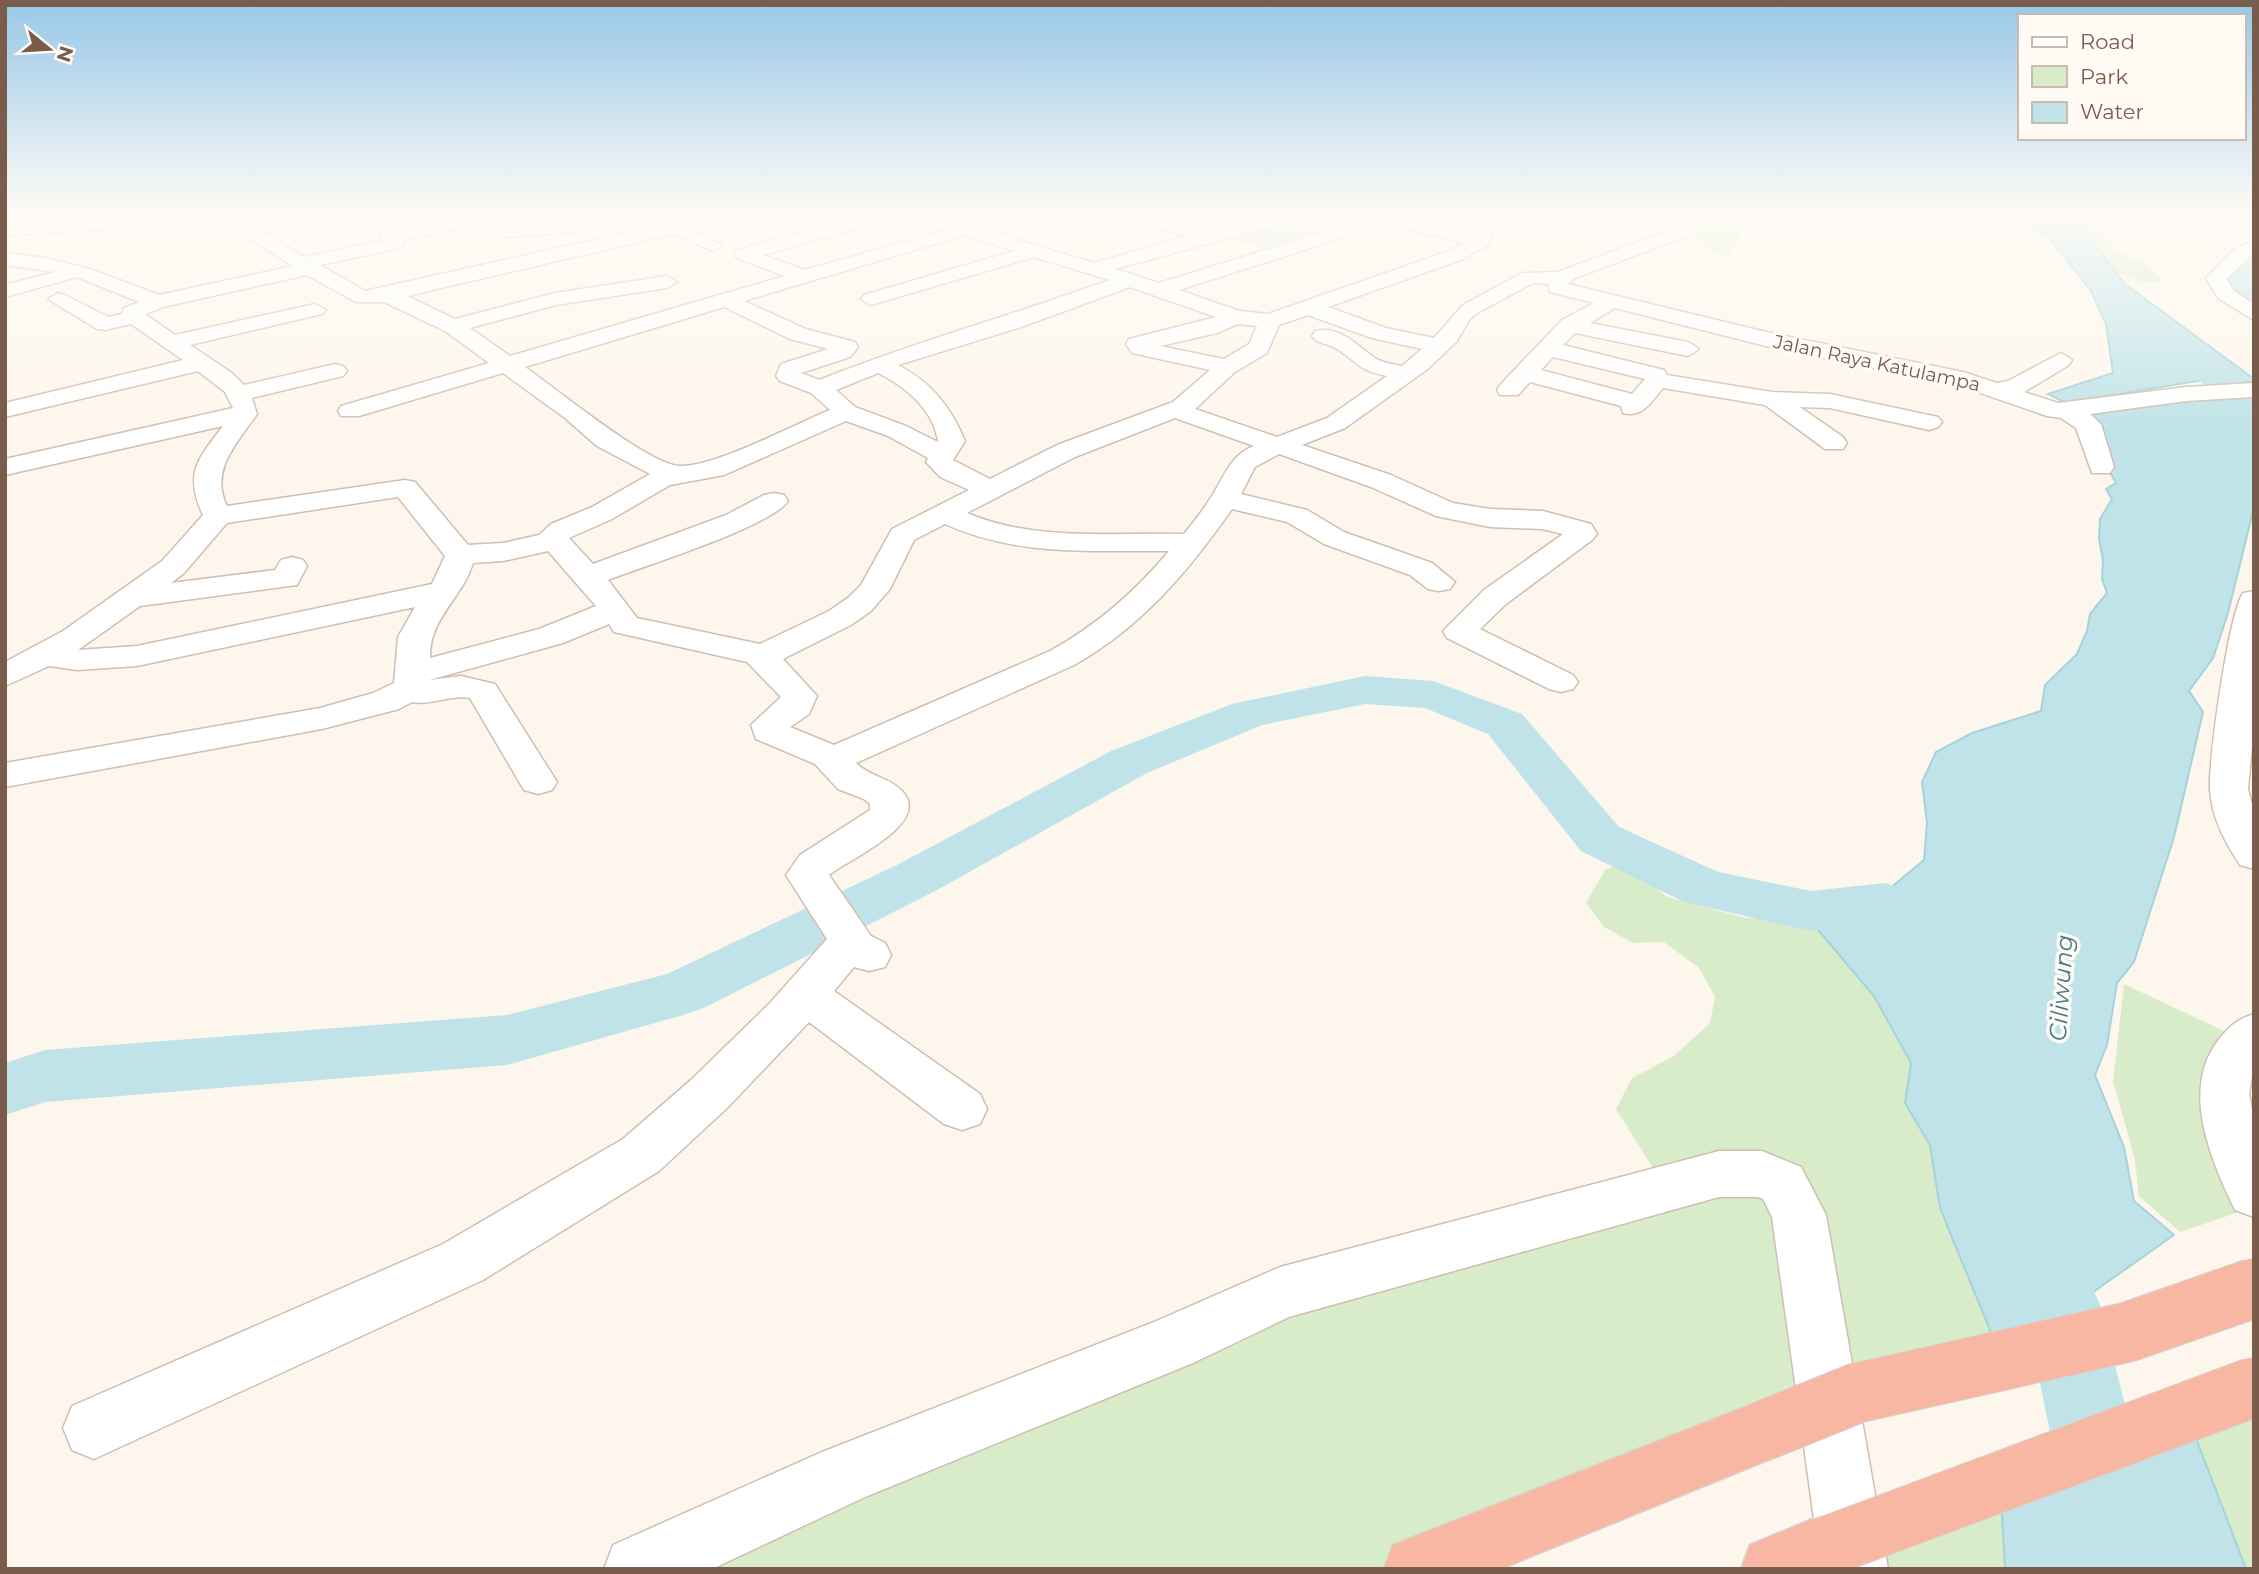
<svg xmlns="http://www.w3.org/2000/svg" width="2259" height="1574" font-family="Montserrat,sans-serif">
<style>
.green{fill:#d8ecc9}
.water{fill:#bfe3e8;stroke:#a5d3da;stroke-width:2}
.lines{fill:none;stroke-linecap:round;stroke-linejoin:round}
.river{fill:#bfe3e8;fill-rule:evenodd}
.minor-casing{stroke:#d1beb0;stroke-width:3}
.highway-casing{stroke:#dad1cd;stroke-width:3}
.minor{fill:#fff;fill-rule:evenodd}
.highway{fill:#f7b7a3;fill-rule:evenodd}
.highway-bridge-casing{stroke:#dad1cd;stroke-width:61;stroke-linecap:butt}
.highway-bridge{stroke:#f7b7a3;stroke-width:59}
.labels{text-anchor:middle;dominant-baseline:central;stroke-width:7;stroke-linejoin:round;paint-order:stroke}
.far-street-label{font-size:19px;fill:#7a5c4d;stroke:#fffaf3}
.water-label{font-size:24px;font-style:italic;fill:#437c86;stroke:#fffaf3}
</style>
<rect width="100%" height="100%" fill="#fdf6ec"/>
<!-- green -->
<path class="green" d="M 946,212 L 1025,212 L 983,224 Z
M 1247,212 L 1434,212 L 1475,222 L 1432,239 L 1377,225 L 1293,256 L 1197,229 Z
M 1656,212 L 1768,212 L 1753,216 L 1725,259 Z
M 2060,212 L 2097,212 L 2098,228 L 2113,240 L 2110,248 L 2146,264 L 2165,281 C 2118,291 2087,244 2060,212 Z
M 1625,862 L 1667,897 L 1746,918 L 1796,919 L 1813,924 L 1874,996 L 1911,1063 L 1905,1103 L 1930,1145 L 1940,1208 L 2001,1357 L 1415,1569 L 632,1569 L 1288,1291 L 1665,1187 L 1616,1109 L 1632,1078 L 1674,1056 L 1710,1023 L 1715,997 L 1699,968 L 1664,942 L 1633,943 L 1604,927 L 1586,903 L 1605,870 Z
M 2124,984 L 2226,1032 L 2254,1207 L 2180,1232 L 2139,1196 L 2135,1160 L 2113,1081 Z
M 2254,1387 L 2254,1569 L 2246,1569 L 2186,1412 Z
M 2000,1482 L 2005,1569 L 1774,1569 Z"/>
<!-- water -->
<path class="water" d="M 2000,212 L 2064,212 L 2085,232 L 2125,284 L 2254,379 L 2254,382 L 2209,379 L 2066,403 L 2048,394 L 2113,373 L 2106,324 L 2091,291 L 2050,239 L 2031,226 Z
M 2254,252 L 2254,309 L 2231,288 L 2223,272 Z
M 2254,391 L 2254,507 L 2228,613 L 2213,658 L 2189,691 L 2203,712 L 2174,837 L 2134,962 L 2117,983 L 2107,1045 L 2095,1075 L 2124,1147 L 2134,1201 L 2174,1235 L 2001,1357 L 1940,1208 L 1930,1145 L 1905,1103 L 1911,1063 L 1874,996 L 1813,924 L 1819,905 L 1889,889 L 1924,860 L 1927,823 L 1922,782 L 1936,752 L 1972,733 L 2041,711 L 2045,685 L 2077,654 L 2087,631 L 2090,614 L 2107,593 L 2102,579 L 2103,560 L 2099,539 L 2100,519 L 2112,499 L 2106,489 L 2116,483 C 2102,459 2091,438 2092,410 Z
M 2186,1412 L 2246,1569 L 2005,1569 L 2000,1482 Z"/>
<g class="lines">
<!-- river -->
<path class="river" d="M 2166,327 L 2176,330 L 2254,388 L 2254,412 C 2217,403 2184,366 2156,342 L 2151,336 L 2156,330 Z
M 1365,676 L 1433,681 L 1522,714 L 1619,827 L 1718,872 L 1811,891 L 1885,883 L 1905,889 L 1913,903 L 1905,917 L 1885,923 L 1811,931 L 1684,902 L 1581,851 L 1488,734 L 1425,708 L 1365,704 L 1262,725 L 1147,773 L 937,890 L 704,1008 L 683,1015 L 507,1065 L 45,1102 L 5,1115 L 5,1063 L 45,1050 L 507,1015 L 667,974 L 899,864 L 1111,751 L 1232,704 Z
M 2062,1270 L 2089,1280 L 2100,1305 L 2166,1569 L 2078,1569 L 2024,1305 L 2035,1280 Z"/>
<defs>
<path id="minor" d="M 273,212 L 253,225 L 304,257 L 384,240 L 381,236 L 383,232 L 441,219 L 502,212 L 493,223 L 403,239 L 405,242 L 400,248 L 320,265 L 365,291 L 657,226 L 642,217 L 648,212 L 657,213 L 722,245 L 713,251 L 673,234 L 407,296 L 455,319 L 555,293 L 667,276 L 677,282 L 667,288 L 556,305 L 470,328 L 510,356 L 785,276 L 737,258 L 734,254 L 737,250 L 875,212 L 927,212 L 979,228 L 1034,212 L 1063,212 L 998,234 L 1094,263 L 1188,236 L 1112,216 L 1110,212 L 1140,212 L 1209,230 L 1284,212 L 1293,213 L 1296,217 L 1293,221 L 1115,269 L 1159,283 L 1352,223 L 1364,223 L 1367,227 L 1364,231 L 1179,290 L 1239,311 L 1268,314 L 1449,251 L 1464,243 L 1357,216 L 1355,212 L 1387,212 L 1474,234 L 1483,212 L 1501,212 L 1488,245 L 1463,259 L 1328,307 L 1386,328 L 1434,338 L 1463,305 L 1522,273 L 1558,272 L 1675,228 L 1678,224 L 1671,212 L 1688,212 L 1696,224 L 1688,236 L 1575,278 L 1568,284 L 1766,332 L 1963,372 L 1997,383 L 2008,381 L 2061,353 L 2072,360 L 2069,365 L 2024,392 L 2058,403 L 2186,387 L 2254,383 L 2254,397 L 2186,401 L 2090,414 L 2101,424 L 2114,467 L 2110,473 L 2092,473 L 2076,428 L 2061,418 L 2047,416 L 1957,385 L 1766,346 L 1615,308 L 1590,323 L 1688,342 L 1699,349 L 1688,356 L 1575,333 L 1563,345 L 1664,370 L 1667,375 L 1772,392 L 1830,394 L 1938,417 L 1942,422 L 1938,427 L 1929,430 L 1830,408 L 1800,407 L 1843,437 L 1847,443 L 1843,449 L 1825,449 L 1765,405 L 1663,388 C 1651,402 1643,418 1623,413 L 1621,406 L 1530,382 L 1518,395 L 1500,395 L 1497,390 L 1500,385 L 1562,320 L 1594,303 L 1550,292 L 1548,284 L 1533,283 L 1477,313 L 1469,320 L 1457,341 L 1429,368 L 1345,428 L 1302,445 L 1391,475 L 1453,503 L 1490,509 L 1543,511 L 1591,524 L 1597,534 L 1592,540 L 1506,604 L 1480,629 L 1573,675 L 1578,682 L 1573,689 L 1561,692 L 1549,689 L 1447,638 L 1443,631 L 1484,590 L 1563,534 L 1542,529 L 1490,527 L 1436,516 L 1371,487 L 1279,454 L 1255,467 L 1241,494 L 1307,510 L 1344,532 L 1432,563 L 1455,582 L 1450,589 L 1439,591 L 1428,589 L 1410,575 L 1324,544 L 1287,522 L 1232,509 C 1188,572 1141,627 1074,665 L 856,763 C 870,777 889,777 902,791 C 933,823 849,859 829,875 L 871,936 L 885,943 L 891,955 L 885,967 L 869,971 L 854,967 L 834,991 L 980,1094 L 987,1109 L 980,1124 L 962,1130 L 944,1124 L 809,1022 L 727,1108 L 659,1171 L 483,1280 L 94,1459 L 72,1450 L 63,1428 L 72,1406 L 443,1244 L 623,1139 L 691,1080 L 769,1004 L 827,939 L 786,875 L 800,855 L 870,810 L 870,804 L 864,799 L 838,789 L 815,764 L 756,739 L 751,725 L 781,697 L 747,662 L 614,632 L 609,624 L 563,643 L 429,680 L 461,676 L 495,684 L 557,782 L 552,790 L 538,794 L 524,790 L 470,698 C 451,694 431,706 412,702 L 399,709 L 322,729 L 5,787 L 5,763 L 320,708 L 373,693 L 394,683 L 398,637 L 415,607 L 137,666 L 77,670 L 49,666 L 5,686 L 5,662 L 63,631 L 162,561 L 203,515 C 184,474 197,460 223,426 L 5,475 L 5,459 L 233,408 L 225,392 L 198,371 L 5,417 L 5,403 L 183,360 L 131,324 L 105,330 L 97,329 L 48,299 L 58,293 L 65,295 L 108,317 L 122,314 L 124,308 L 139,302 L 77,277 L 5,297 L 5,285 L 55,272 L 5,265 L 5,253 L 46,258 L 90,269 L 159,295 L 293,266 L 237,231 L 235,223 L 5,235 L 5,225 L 112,217 ZM 902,216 L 946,230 L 805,270 L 763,255 ZM 965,235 L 1014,251 L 864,295 L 861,299 L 871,305 L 1034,257 L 1110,280 C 1013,315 915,342 819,380 L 801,373 L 850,357 L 858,347 L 855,342 L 806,329 L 744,301 ZM 307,275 L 356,302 L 384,302 L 445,331 L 489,363 L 341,406 L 338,411 L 341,416 L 359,416 L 503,373 L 565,418 L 597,446 L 650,474 L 592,507 L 551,524 L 539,535 L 503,543 L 468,545 L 415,482 L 405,480 L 227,506 C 209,470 238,442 257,414 L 252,398 L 343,376 L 347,371 L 343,366 L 335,364 L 244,385 L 232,373 L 190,345 L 322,314 L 326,310 L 315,304 L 175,335 L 145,314 L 163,307 ZM 1130,287 L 1216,317 L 1129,339 L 1126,344 L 1132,353 L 1210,370 L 1173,402 L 1057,445 L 990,479 L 953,460 L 965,441 C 951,407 931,382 898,365 L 1021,327 ZM 724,307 L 790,339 L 828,349 L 781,364 L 776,376 L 780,381 L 811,393 L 830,410 C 793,425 717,466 681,466 C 651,467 554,387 525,367 ZM 1308,315 L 1372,338 L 1422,349 L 1402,366 C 1393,364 1382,363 1375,358 C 1356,345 1340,325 1315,331 L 1312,336 C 1318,345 1329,343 1337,349 C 1361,364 1355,369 1387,376 L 1327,418 L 1277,437 L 1195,409 L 1235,372 L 1267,353 L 1279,325 ZM 1238,324 L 1257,326 L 1249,344 L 1224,359 L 1160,346 L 1217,333 ZM 1553,357 L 1645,379 L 1632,394 L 1541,370 ZM 878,373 C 906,387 934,410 938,442 L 906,426 L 855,407 L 836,390 ZM 1175,418 L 1254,446 C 1228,456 1223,481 1208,502 C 1201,513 1192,524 1184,534 C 1111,532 1035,542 967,513 L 1075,457 ZM 846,421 L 888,436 L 928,458 L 926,462 L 940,477 L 969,490 L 892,529 L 861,585 L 849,597 L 829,611 L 760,644 L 637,618 L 608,580 C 644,566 770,527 788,501 L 784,495 L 774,493 L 764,495 L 726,515 L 593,564 L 569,538 L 612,519 L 670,485 L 724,475 ZM 398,497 L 445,556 L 432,584 L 137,646 L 78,650 L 140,606 L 297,585 L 307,566 L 303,560 L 292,557 L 281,560 L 275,570 L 171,583 L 184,573 L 227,523 ZM 945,524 C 1017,557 1092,550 1169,551 C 1135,592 1097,625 1050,651 L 834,745 L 790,727 L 809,714 L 817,696 L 783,659 L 851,625 L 871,611 L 890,589 L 914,540 ZM 548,551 L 596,606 L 539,629 L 430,658 C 429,618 462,599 473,563 L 503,561 Z
M 1572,212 L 1590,212 L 1583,223 L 1577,224 L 1568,219 Z
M 578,222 L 587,227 L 584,231 L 507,237 L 498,232 L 507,227 Z
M 2254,240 L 2254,254 L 2226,279 L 2234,291 L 2254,304 L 2254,320 L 2219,299 L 2206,278 L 2232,251 Z
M 2254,591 L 2254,726 L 2248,789 L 2254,812 L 2254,869 L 2240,865 C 2225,842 2212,818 2210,790 C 2208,762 2229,613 2243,593 Z
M 2254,1014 L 2254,1065 L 2249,1094 L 2254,1120 L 2254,1217 L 2235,1210 C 2211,1160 2179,1088 2220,1038 C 2231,1025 2238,1019 2254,1014 Z
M 1719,1151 L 1762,1151 L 1801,1167 L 1826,1215 L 1888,1569 L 1821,1569 L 1772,1217 L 1763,1199 L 1758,1197 L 1719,1197 L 1289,1317 L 1193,1363 L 865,1497 L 712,1569 L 604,1569 L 613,1545 L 822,1452 L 1154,1322 L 1280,1267 Z"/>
<path id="highway" d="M 1763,1400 L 1785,1409 L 1794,1431 L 1785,1453 L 1500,1569 L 1384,1569 L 1393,1545 Z
M 1820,1516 L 1843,1526 L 1853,1549 L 1845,1569 L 1741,1569 L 1750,1545 Z"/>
</defs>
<!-- minor casing -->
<use href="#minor" class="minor-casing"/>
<!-- highway casing -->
<use href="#highway" class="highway-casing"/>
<!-- minor -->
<use href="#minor" class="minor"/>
<!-- highway -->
<use href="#highway" class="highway"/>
<defs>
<path id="highway-bridge" d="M 1763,1431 L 1857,1393 L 2128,1332 L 2254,1288
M 1820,1549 L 2254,1387"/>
</defs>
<!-- highway-bridge casing -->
<use href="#highway-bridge" class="highway-bridge-casing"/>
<!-- highway-bridge -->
<use href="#highway-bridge" class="highway-bridge"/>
</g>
<!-- sky -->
<linearGradient id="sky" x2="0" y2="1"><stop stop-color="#97c7e8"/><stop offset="0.49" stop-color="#fefbf6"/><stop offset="1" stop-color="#fefbf6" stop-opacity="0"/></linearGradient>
<rect width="2259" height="433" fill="url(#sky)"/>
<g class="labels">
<!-- far-street labels -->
<g class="far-street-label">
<text transform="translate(1877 363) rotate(12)">Jalan Raya Katulampa</text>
</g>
<!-- water labels -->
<g class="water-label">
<text transform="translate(2061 988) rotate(-86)">Ciliwung</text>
</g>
</g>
<!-- border -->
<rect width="2259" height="1574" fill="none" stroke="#7a5c4d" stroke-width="14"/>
<!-- legend -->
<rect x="2018" y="14" width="228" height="126" fill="#fffaf3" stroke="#cabbb1" stroke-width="2"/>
<rect x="2032" y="37" width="35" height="10" fill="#ffffff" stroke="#cabbb1" stroke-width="2"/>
<text x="2080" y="49" font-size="21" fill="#7a5c4d">Road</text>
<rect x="2032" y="66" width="35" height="21" fill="#d8ecc9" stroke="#cabbb1" stroke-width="2"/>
<text x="2080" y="84" font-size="21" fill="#7a5c4d">Park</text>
<rect x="2032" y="102" width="35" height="21" fill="#bfe3e8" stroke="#cabbb1" stroke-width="2"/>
<text x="2080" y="119" font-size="21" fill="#7a5c4d">Water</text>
<!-- north arrow -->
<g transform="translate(49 49) rotate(108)" stroke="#fffaf3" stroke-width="5" paint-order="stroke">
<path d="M0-5L12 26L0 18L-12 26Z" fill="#7a5c4d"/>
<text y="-10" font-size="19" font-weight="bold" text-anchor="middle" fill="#7a5c4d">N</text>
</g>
</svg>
